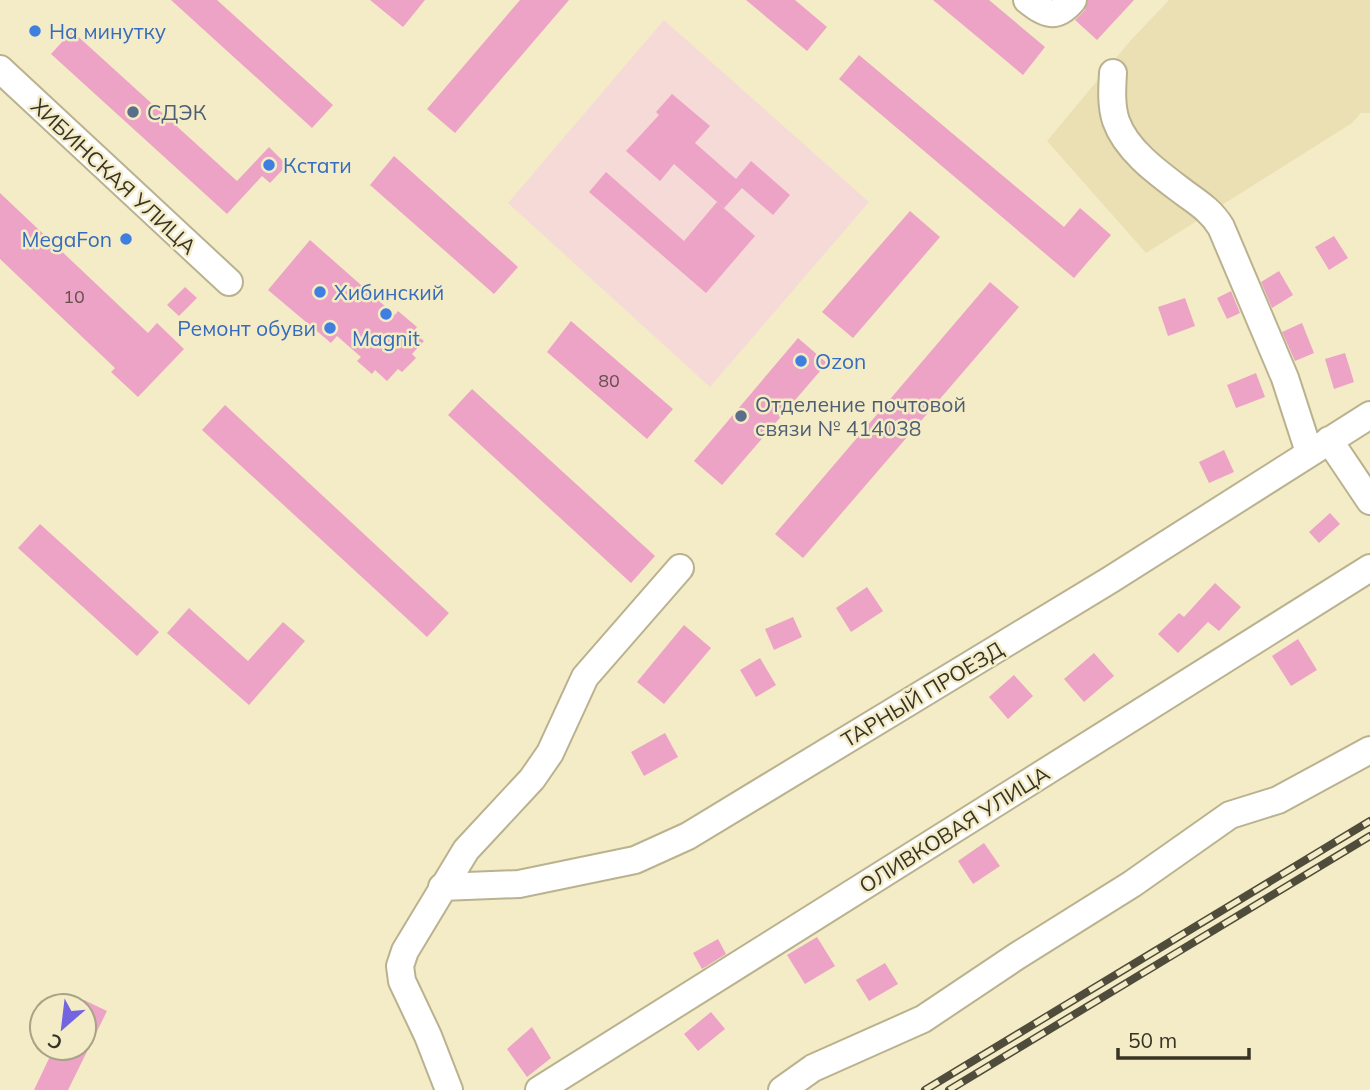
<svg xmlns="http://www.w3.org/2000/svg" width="1370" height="1090" font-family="Mulish,sans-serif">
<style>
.built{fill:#eae0b4}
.education{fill:#f5dad7}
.building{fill:#eca3c5}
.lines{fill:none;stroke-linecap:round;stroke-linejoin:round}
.minor-casing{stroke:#bab28f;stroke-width:30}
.minor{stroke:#fff;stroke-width:26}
.rail-casing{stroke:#504c3b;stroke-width:8}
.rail{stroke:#f4ecc7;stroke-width:5;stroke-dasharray:16;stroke-linecap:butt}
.shop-dot{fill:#3f7fe0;stroke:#f4ecc7;stroke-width:2.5}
.service-dot{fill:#5c6f8a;stroke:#f4ecc7;stroke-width:2.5}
.labels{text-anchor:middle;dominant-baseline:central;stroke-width:5;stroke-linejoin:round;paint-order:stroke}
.number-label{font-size:18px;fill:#644f4d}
.shop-label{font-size:21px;fill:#366cbe;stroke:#f4ecc7;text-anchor:start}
.service-label{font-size:21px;fill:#4e5e75;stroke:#f4ecc7;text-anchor:start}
.street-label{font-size:21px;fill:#373325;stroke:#f4ecc7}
</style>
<rect width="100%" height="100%" fill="#f4ecc7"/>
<!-- built -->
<path class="built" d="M 1169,0 L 1370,0 L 1370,113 L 1361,113 L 1352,123 L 1146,253 L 1047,141 L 1131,40 Z"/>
<!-- education -->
<path class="education" d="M 664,20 L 869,202 L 710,387 L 508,203 Z"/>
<!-- building -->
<path class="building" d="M 171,0 L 217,0 L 333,105 L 312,128 Z
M 370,0 L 425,0 L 403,27 Z
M 520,0 L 569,0 L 455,133 L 427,109 Z
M 746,0 L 795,0 L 827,27 L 807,51 Z
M 933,0 L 989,0 L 1045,47 L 1023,75 Z
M 1088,0 L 1134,0 L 1097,40 L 1075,20 L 1085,10 Z
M 72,31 L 237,181 L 269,147 L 287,165 L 270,183 L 262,176 L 227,214 L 51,54 Z
M 859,55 L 1064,227 L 1080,208 L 1111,235 L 1074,278 L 839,79 Z
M 672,94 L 710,126 L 695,143 L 736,179 L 751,161 L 790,195 L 773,215 L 742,188 L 724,208 L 674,164 L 660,181 L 626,151 L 659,115 L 656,112 Z
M 394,156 L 518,267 L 494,294 L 370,185 Z
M 606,172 L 684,241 L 717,202 L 755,236 L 706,293 L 589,192 Z
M 0,193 L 148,333 L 157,323 L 184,349 L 138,397 L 111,372 L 115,368 L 0,259 Z
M 910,211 L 940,237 L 853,338 L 822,312 Z
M 1334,236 L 1348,258 L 1329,270 L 1315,247 Z
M 310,240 L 395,315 L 398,311 L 417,327 L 413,332 L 424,341 L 412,354 L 416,358 L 402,372 L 398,369 L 387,381 L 375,370 L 372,374 L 357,361 L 361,357 L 337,336 L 331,343 L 268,290 Z
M 1279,271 L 1293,295 L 1272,308 L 1261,282 Z
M 990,282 L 1019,307 L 803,558 L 775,534 Z
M 185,287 L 197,298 L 179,316 L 167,305 Z
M 1231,291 L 1240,313 L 1227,319 L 1217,298 Z
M 1185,298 L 1195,326 L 1168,336 L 1158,307 Z
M 571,321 L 673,409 L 647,439 L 547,352 Z
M 1302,323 L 1314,353 L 1295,361 L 1282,332 Z
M 798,338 L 827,363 L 722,485 L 694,461 Z
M 1345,353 L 1354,382 L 1334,389 L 1325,359 Z
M 1256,373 L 1265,397 L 1236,408 L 1227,385 Z
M 472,389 L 655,556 L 631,583 L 448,415 Z
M 225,405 L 449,613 L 427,637 L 202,430 Z
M 1224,450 L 1234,472 L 1209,483 L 1199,462 Z
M 1330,513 L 1340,524 L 1319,543 L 1309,532 Z
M 40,524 L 159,632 L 137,656 L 18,548 Z
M 1215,583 L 1241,607 L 1219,631 L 1208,622 L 1178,653 L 1158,634 L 1179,613 L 1184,617 Z
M 867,587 L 883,611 L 851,632 L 836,608 Z
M 189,608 L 248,661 L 283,622 L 305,641 L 249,705 L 167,633 Z
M 793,617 L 802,637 L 774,650 L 765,629 Z
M 684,625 L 711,648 L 664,704 L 637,682 Z
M 1298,639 L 1317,670 L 1291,686 L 1272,656 Z
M 1094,653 L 1114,676 L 1084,702 L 1064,679 Z
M 760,658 L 776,685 L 756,697 L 740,670 Z
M 1014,675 L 1033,696 L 1008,719 L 989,697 Z
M 665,733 L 678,757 L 644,776 L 631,752 Z
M 984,843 L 1000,866 L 973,884 L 958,861 Z
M 817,937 L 835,966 L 805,984 L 787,955 Z
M 718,939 L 726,954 L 702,969 L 693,953 Z
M 885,963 L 898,984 L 869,1001 L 856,980 Z
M 84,1000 L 107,1011 L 68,1090 L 34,1090 L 54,1048 L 84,1048 Z
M 711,1012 L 725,1029 L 698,1051 L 684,1034 Z
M 532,1027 L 551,1058 L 527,1077 L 507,1049 Z"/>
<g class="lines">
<defs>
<path id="minor" d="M 1027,0 C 1046,15 1056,20 1073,0
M 0,69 L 229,282
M 1113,73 C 1112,89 1111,106 1116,121 C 1127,152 1161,175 1186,194 C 1200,204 1212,212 1221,227 L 1285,378 L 1309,452
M 1329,440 L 1370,501
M 442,887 L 519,884 L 635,860 L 688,836 L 1110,580 L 1370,415
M 449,1090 L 428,1036 L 402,981 L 400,966 L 405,951 L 466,850 L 532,779 L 550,753 L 585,677 L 680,568
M 539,1090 L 1370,568
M 782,1090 L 813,1068 L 923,1019 L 1017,956 L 1132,884 L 1230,815 L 1278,800 L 1370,750"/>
</defs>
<!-- minor casing -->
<use href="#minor" class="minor-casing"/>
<!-- minor -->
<use href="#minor" class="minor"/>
<defs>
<path id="rail" d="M 925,1090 L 1370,821
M 949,1090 L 1370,836"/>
</defs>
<!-- rail casing -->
<use href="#rail" class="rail-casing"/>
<!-- rail -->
<use href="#rail" class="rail"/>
</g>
<!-- markers -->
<g class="shop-dot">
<circle cx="35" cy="31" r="7"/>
<circle cx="269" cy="165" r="7"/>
<circle cx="126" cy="239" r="7"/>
<circle cx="320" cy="292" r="7"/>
<circle cx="386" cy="314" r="7"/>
<circle cx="330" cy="328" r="7"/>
<circle cx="801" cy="361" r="7"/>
</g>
<g class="service-dot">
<circle cx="133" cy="112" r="7"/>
<circle cx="741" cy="416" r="7"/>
</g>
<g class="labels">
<!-- number labels -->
<g class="number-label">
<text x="74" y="296">10</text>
<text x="609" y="380">80</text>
</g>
<!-- shop labels -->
<g class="shop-label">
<text x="49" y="31">На минутку</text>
<text x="283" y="165">Кстати</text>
<text x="112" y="239" text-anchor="end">MegaFon</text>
<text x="334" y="292">Хибинский</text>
<text x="316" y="328" text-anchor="end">Ремонт обуви</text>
<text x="386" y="338" text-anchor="middle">Magnit</text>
<text x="815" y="361">Ozon</text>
</g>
<!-- service labels -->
<g class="service-label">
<text x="147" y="112">СДЭК</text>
<text x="755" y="404">Отделение почтовой<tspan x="755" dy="24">связи № 414038</tspan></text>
</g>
<!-- street labels -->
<g class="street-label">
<text transform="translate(114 176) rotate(43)">ХИБИНСКАЯ УЛИЦА</text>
<text transform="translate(922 694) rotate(-31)">ТАРНЫЙ ПРОЕЗД</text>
<text transform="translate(954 829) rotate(-32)">ОЛИВКОВАЯ УЛИЦА</text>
</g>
</g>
<!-- north arrow -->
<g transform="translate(63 1027) rotate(208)"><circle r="33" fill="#f4ecc7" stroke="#a8a286" stroke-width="2"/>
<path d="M0-5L12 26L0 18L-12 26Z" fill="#7265df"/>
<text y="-10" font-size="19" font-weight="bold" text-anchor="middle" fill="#373325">С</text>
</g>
<!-- scale -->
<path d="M1118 1048v10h131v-10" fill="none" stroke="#373325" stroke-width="3.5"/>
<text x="1128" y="1048" font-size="21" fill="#373325" stroke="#f4ecc7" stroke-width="5" paint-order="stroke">50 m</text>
</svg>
